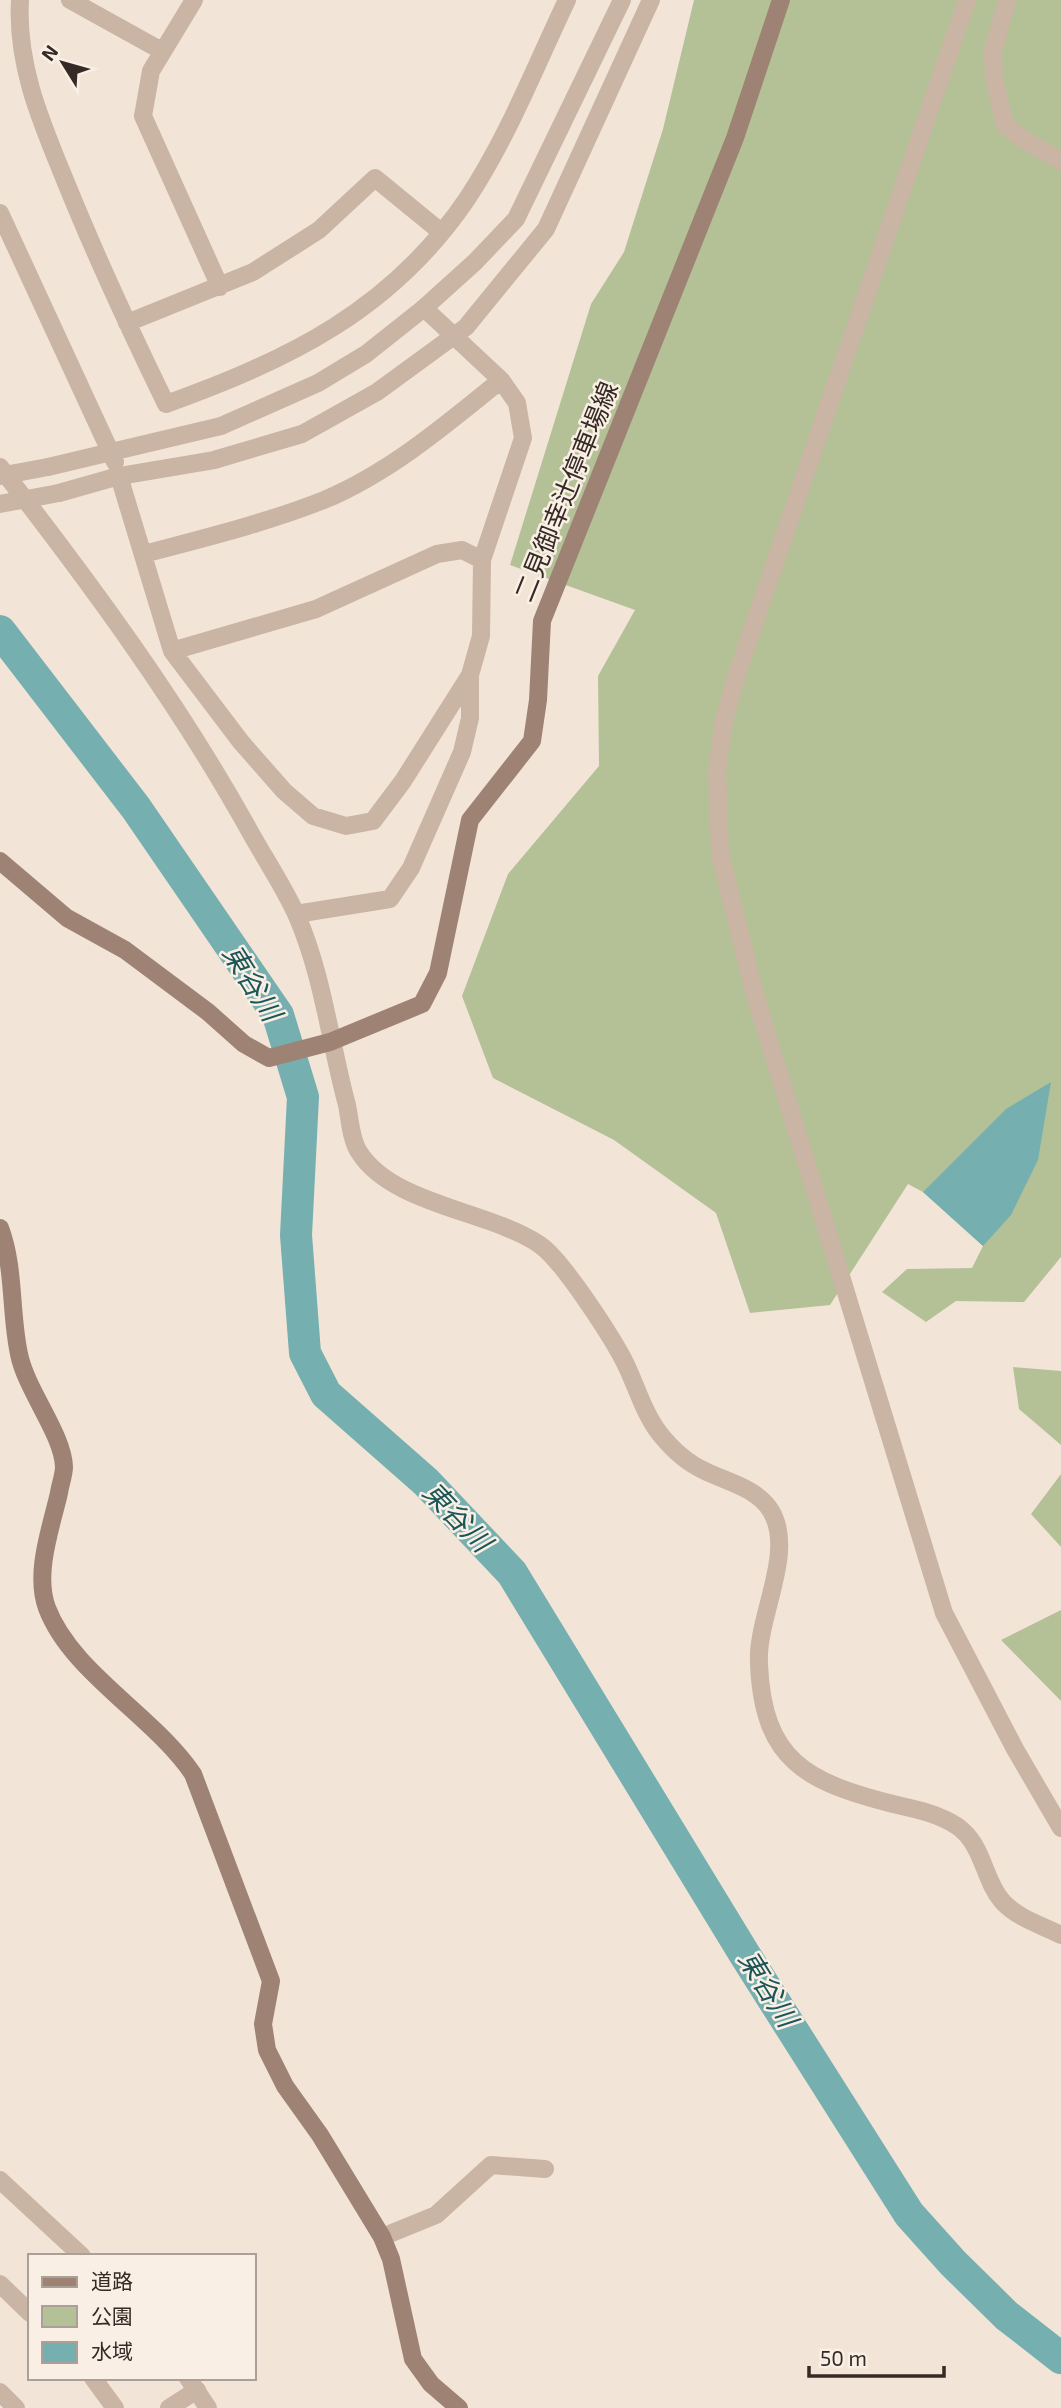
<svg xmlns="http://www.w3.org/2000/svg" width="1061" height="2408" font-family="'Exo 2','Noto Sans JP',sans-serif">
<style>
.green{fill:#b4c197}
.water{fill:#76afb0}
.lines{fill:none;stroke-linecap:round;stroke-linejoin:round}
.river{stroke:#76afb0;stroke-width:32}
.minor{stroke:#cab4a3;stroke-width:18}
.tertiary{stroke:#cab4a3;stroke-width:18}
.secondary{stroke:#9e8375;stroke-width:18}
.tertiary-bridge{stroke:#cab4a3;stroke-width:18}
.labels{text-anchor:middle;dominant-baseline:central;stroke-width:5;stroke-linejoin:round;paint-order:stroke}
.street-label{font-size:26px;fill:#352a26;stroke:#faefe4}
.water-label{font-size:28px;font-style:italic;fill:#1a5558;stroke:#faefe4}
</style>
<rect width="100%" height="100%" fill="#f2e5d8"/>
<!-- green -->
<path class="green" d="M 694,0 L 1061,0 L 1061,1257 L 1024,1302 L 956,1301 L 926,1322 L 882,1292 L 907,1269 L 972,1268 L 983,1246 L 923,1192 L 908,1184 L 830,1305 L 750,1313 L 716,1213 L 614,1140 L 493,1078 L 462,996 L 508,874 L 599,766 L 598,676 L 635,610 L 510,565 L 591,304 L 624,252 L 663,129 Z
M 1013,1367 L 1061,1371 L 1061,1445 L 1019,1409 Z
M 1061,1474 L 1061,1547 L 1031,1514 Z
M 1061,1610 L 1061,1701 L 1001,1640 Z"/>
<!-- water -->
<path class="water" d="M 1051,1082 L 1038,1160 L 1011,1215 L 983,1246 L 923,1192 L 1006,1109 Z"/>
<g class="lines">
<!-- river -->
<path class="river" d="M 0,631 L 136,808 L 278,1015 L 303,1097 L 296,1235 L 305,1353 L 326,1394 L 426,1482 L 512,1573 L 745,1955 L 909,2214 L 953,2263 L 1007,2316 L 1061,2358"/>
<!-- minor -->
<path class="minor" d="M 20,0 C 16,66 42,124 67,185 C 97,259 131,332 166,404 C 288,360 391,311 467,199 C 508,137 535,67 567,0
M 70,0 L 162,51
M 194,0 L 151,71 L 143,116 L 220,287
M 127,323 L 253,272 L 319,230 L 375,178 L 441,232
M 0,467 C 90,583 178,702 249,830 C 265,859 284,887 297,916 C 323,976 330,1042 347,1105 C 350,1120 351,1140 359,1152 C 392,1205 491,1211 540,1245 C 562,1260 607,1330 621,1355 C 635,1380 642,1411 660,1434 C 672,1449 687,1463 705,1471 C 727,1482 757,1488 771,1511 C 796,1553 756,1617 759,1664 C 763,1761 807,1782 893,1804 C 915,1809 937,1813 957,1826 C 984,1845 983,1879 1002,1901 C 1017,1918 1041,1925 1061,1935
M 119,476 L 172,651 L 241,742 L 284,791 L 313,816 L 346,826 L 373,821 L 403,781 L 470,675
M 144,554 C 204,538 266,523 324,500 C 389,473 447,424 501,380
M 172,651 L 316,609 L 437,554 L 462,550 L 482,560
M 296,914 L 390,899 L 411,868 L 462,752 L 470,718 L 470,675 L 481,636 L 482,560 L 523,438 L 517,403 L 501,380 L 424,308
M 0,2180 L 82,2256
M 382,2237 L 436,2215 L 491,2165 L 545,2169
M 188,2378 L 208,2408
M 0,2392 L 16,2408
M 169,2408 L 197,2390"/>
<!-- tertiary -->
<path class="tertiary" d="M 967,0 L 737,674 L 724,720 L 717,771 L 720,854 L 755,995 L 944,1613 L 1015,1749 L 1061,1828
M 1007,0 L 993,51 L 994,78 L 1005,125 L 1026,141 L 1061,161
M 0,213 L 115,462
M 48,467 L 221,426 L 318,383 L 366,354 L 424,308 L 475,262 L 516,219 L 622,0
M 59,493 L 119,476 L 214,460 L 302,434 L 377,392 L 466,327 L 546,229 L 651,0
M 0,2284 L 30,2313
M 93,2378 L 115,2408"/>
<!-- secondary -->
<path class="secondary" d="M 0,861 L 67,918 L 125,950 L 208,1012 L 244,1044 L 269,1058 L 330,1042 L 422,1004 L 438,973 L 470,820 L 532,741 L 538,700 L 542,621 L 735,138 L 781,0
M 0,1228 C 15,1268 10,1312 19,1354 C 26,1390 63,1434 64,1467 C 64,1475 60,1485 59,1493 C 51,1528 34,1573 47,1608 C 71,1672 154,1716 193,1774 L 271,1981 L 263,2024 L 267,2050 L 285,2086 L 320,2135 L 382,2237 L 391,2259 L 413,2359 L 431,2384 L 459,2408"/>
<!-- tertiary-bridge -->
<path class="tertiary-bridge" d="M 0,476 L 48,467
M 0,504 L 59,493"/>
</g>
<g class="labels">
<!-- street labels -->
<g class="street-label">
<text transform="translate(565 491) rotate(-68)">二見御幸辻停車場線</text>
</g>
<!-- water labels -->
<g class="water-label">
<text transform="translate(253 982) rotate(58)">東谷川</text>
<text transform="translate(458 1516) rotate(46)">東谷川</text>
<text transform="translate(769 1988) rotate(58)">東谷川</text>
</g>
</g>
<!-- legend -->
<rect x="28" y="2254" width="228" height="126" fill="#faefe4" stroke="#aba098" stroke-width="2"/>
<rect x="42" y="2277" width="35" height="10" fill="#9e8375" stroke="#aba098" stroke-width="2"/>
<text x="91" y="2289" font-size="21" fill="#352a26">道路</text>
<rect x="42" y="2306" width="35" height="21" fill="#b4c197" stroke="#aba098" stroke-width="2"/>
<text x="91" y="2324" font-size="21" fill="#352a26">公園</text>
<rect x="42" y="2342" width="35" height="21" fill="#76afb0" stroke="#aba098" stroke-width="2"/>
<text x="91" y="2359" font-size="21" fill="#352a26">水域</text>
<!-- north arrow -->
<g transform="translate(63 63) rotate(307)" stroke="#faefe4" stroke-width="5" paint-order="stroke">
<path d="M0-5L12 26L0 18L-12 26Z" fill="#352a26"/>
<text y="-10" font-size="19" font-weight="bold" text-anchor="middle" fill="#352a26">N</text>
</g>
<!-- scale -->
<path d="M809 2366v10h135v-10" fill="none" stroke="#352a26" stroke-width="3.5"/>
<text x="820" y="2366" font-size="21" fill="#352a26" stroke="#faefe4" stroke-width="5" paint-order="stroke">50 m</text>
</svg>
